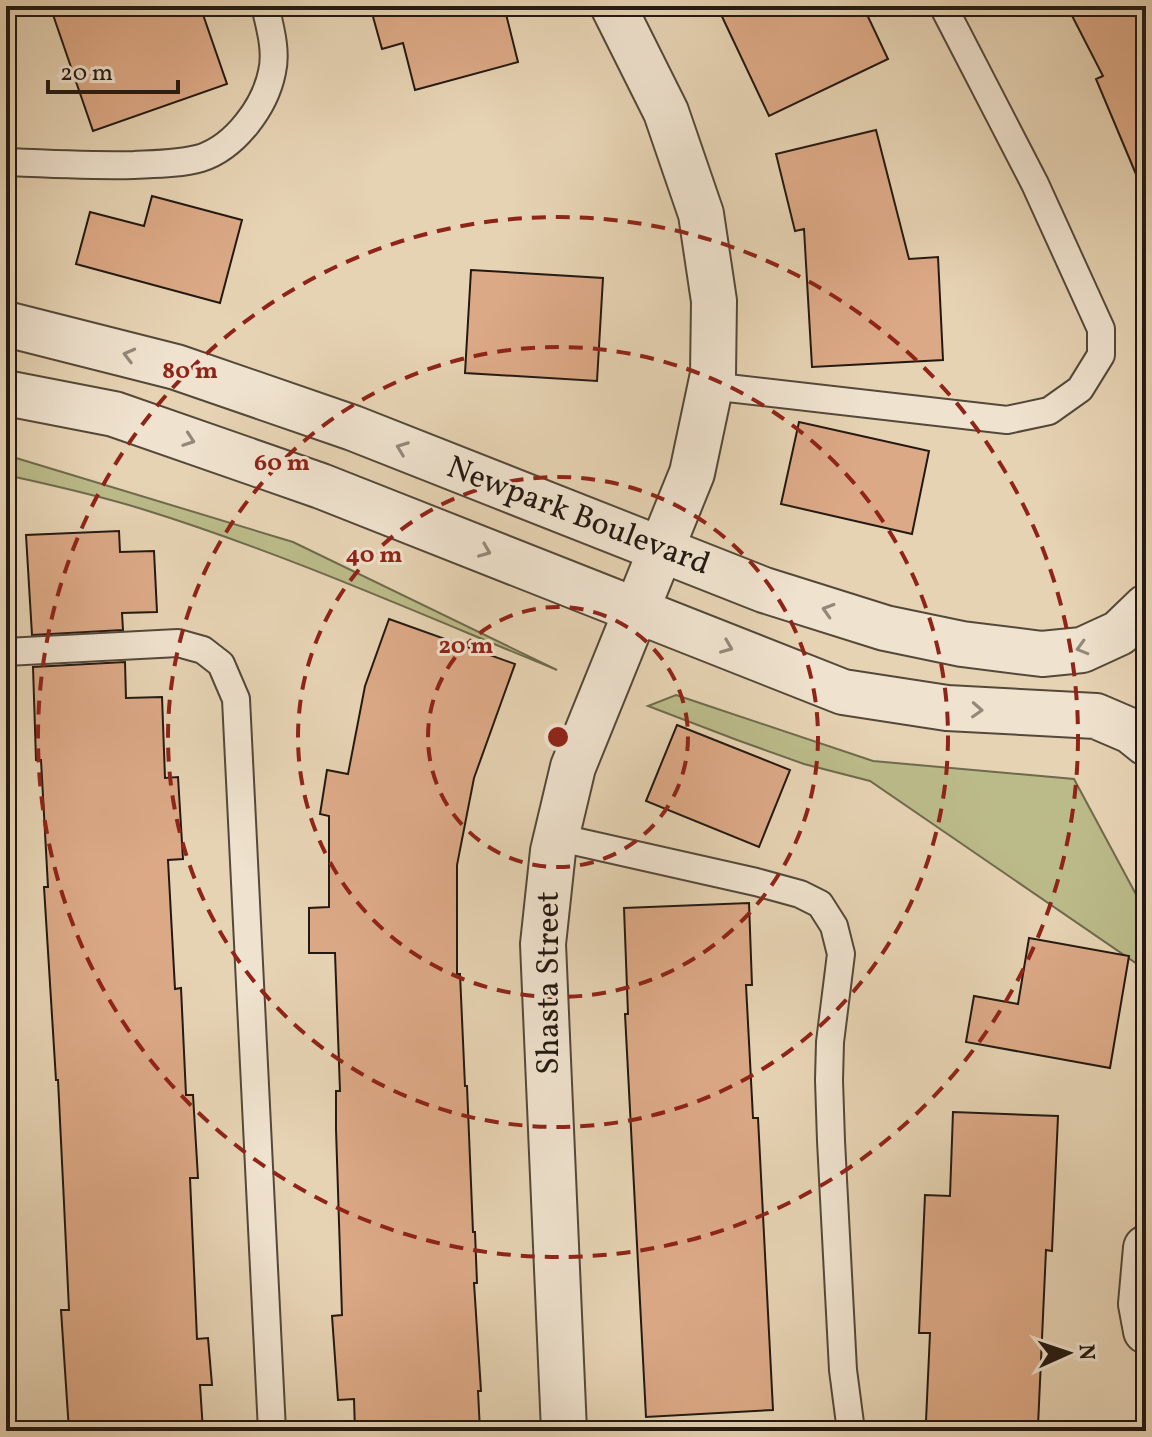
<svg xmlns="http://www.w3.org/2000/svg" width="1152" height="1437" font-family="Vollkorn,serif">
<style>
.green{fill:#bbbb89;stroke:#6f6a4e;stroke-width:2}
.building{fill:#dca986;stroke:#231912;stroke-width:2}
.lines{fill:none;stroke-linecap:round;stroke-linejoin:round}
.service-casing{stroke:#54483a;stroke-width:30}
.minor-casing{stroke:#54483a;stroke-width:48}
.tertiary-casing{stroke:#54483a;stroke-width:48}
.service{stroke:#efe2ce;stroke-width:26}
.minor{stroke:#efe2ce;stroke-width:44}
.tertiary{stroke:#efe2ce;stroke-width:44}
.oneway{stroke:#938879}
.ring{fill:none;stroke:#8f2418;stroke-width:4;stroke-dasharray:14 10}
.labels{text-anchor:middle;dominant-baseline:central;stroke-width:6;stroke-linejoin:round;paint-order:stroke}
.street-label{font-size:32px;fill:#231912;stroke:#efe2ce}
.centre{fill:#8f2418;stroke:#efe2ce;stroke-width:4}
.ring-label{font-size:24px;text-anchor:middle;font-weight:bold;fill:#8f2418;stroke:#efe2ce;stroke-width:6;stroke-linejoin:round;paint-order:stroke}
</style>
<rect width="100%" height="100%" fill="#e6d3b3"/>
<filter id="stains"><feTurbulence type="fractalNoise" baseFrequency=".0025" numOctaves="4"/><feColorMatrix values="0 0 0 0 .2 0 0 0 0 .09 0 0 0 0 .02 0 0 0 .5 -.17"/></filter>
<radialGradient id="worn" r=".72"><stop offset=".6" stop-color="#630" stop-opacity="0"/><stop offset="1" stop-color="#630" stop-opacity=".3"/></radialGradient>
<!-- green -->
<path class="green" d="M 16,458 L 293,542 L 557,670 C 420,614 284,553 142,509 C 97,495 52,485 6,475 L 6,465 Z
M 676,695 L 873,761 L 1074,779 L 1146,913 L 1146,970 L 870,781 L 804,764 L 737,740 L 648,706 Z"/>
<!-- building -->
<path class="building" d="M 50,6 L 200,6 L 227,84 L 93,131 Z
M 370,6 L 504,6 L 518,62 L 415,90 L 403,43 L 382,49 Z
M 717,6 L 863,6 L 888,59 L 769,116 Z
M 1067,6 L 1146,6 L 1146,198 L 1096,79 L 1103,76 Z
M 876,130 L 909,259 L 938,257 L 943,360 L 812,367 L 804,229 L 795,231 L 776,154 Z
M 152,196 L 242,220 L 220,303 L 76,264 L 90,212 L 144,226 Z
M 471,270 L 603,278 L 597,381 L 465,373 Z
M 799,422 L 929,451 L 912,534 L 781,504 Z
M 119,531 L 120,552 L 154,551 L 157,612 L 122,613 L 123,630 L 32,635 L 26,535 Z
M 389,619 L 515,664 L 474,778 L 457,865 L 457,974 L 460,974 L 465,1086 L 467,1086 L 473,1232 L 475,1232 L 477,1283 L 474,1283 L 481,1391 L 478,1391 L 480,1431 L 355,1431 L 354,1399 L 338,1400 L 332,1316 L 342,1315 L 336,1129 L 336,1091 L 340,1091 L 335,953 L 309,953 L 309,908 L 329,907 L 329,816 L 320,814 L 327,770 L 348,774 L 365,686 Z
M 125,662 L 126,698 L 162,697 L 165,778 L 178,777 L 183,859 L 168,860 L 175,989 L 181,988 L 186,1095 L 193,1095 L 198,1178 L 190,1178 L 197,1339 L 208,1338 L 212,1385 L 200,1385 L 203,1431 L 69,1431 L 61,1310 L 69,1310 L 64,1203 L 58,1080 L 56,1080 L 44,887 L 48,887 L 41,760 L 36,760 L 33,667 Z
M 677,725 L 790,770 L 759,847 L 646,801 Z
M 749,903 L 752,985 L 746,985 L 753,1118 L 758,1118 L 773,1410 L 646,1417 L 625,1014 L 628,1014 L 624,908 Z
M 1029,938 L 1129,956 L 1110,1068 L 966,1042 L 974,996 L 1018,1004 Z
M 953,1112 L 1058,1116 L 1052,1251 L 1046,1250 L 1038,1426 L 926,1421 L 930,1333 L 919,1333 L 925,1195 L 950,1196 Z"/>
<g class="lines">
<defs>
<path id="service" d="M 6,162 C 49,164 91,166 134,165 C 155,164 180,164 201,158 C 235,147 265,107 272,72 C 277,51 270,27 265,6
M 710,386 L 1007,420 L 1049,411 L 1080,389 L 1101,355 L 1101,329 L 1035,184 L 943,6
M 6,652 L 178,643 L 203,650 L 221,664 L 236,699 L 272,1431
M 556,837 L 756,882 L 800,894 L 820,904 L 834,926 L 841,954 L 830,1042 L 829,1080 L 831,1141 L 843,1370 L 851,1431"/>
<path id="minor" d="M 1146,1248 L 1141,1304 L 1146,1331
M 564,1431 L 543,944 L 553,851 L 573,767 L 692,473 L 713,374 L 714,301 L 701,214 L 666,112 L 613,6"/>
<path id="tertiary" d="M 6,324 L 176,367 L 353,428 L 764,590 L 885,628 L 962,644 L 1042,654 L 1082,650 L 1119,633 L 1146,607
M 6,393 L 114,414 L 321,486 L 843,692 L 947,708 L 1096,716 L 1131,731 L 1146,743"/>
</defs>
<!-- service casing -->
<use href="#service" class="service-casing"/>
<!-- minor casing -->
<use href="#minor" class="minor-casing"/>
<!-- tertiary casing -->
<use href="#tertiary" class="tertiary-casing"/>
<!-- service -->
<use href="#service" class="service"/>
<!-- minor -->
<use href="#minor" class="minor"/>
<!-- tertiary -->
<use href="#tertiary" class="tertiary"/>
</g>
<!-- one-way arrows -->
<defs><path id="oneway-chevron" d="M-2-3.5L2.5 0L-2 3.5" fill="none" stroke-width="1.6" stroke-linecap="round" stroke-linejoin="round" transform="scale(2)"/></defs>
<g class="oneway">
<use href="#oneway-chevron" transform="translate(129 355) rotate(-166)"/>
<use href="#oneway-chevron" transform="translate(189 440) rotate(19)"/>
<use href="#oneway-chevron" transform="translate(402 448) rotate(-159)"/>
<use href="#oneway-chevron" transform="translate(485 551) rotate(22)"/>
<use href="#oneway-chevron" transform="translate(828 610) rotate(-163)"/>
<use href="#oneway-chevron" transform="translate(727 647) rotate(22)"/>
<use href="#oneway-chevron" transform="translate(1082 648) rotate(164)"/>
<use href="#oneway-chevron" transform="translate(977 710) rotate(3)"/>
</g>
<!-- distance rings -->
<g class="ring">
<circle cx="558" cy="737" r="130"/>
<circle cx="558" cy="737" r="260"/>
<circle cx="558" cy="737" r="390"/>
<circle cx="558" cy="737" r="520"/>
</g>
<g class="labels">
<!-- street labels -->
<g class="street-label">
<text transform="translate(578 517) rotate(21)">Newpark Boulevard</text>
<text transform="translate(550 983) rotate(-90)">Shasta Street</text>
</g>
</g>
<circle cx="558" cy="737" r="12" class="centre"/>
<g class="ring-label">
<text x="190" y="378">80 m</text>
<text x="282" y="470">60 m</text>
<text x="374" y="562">40 m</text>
<text x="466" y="653">20 m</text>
</g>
<!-- margin -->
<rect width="1152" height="1437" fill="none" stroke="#e6d3b3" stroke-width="32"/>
<rect x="8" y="8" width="1136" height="1421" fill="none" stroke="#231912" stroke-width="4"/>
<rect x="16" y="16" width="1120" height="1405" fill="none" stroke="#231912" stroke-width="2"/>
<!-- north arrow -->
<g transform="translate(1068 1353) rotate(87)" stroke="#efe2ce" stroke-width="6" paint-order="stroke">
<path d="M0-6L14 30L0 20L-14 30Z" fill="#231912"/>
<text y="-12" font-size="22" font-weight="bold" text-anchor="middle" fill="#231912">N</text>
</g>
<!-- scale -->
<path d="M48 80v12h130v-12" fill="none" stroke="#231912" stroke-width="4"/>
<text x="60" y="80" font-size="24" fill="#231912" stroke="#efe2ce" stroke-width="6" paint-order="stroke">20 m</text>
<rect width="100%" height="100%" filter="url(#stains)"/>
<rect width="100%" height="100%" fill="url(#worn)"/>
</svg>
